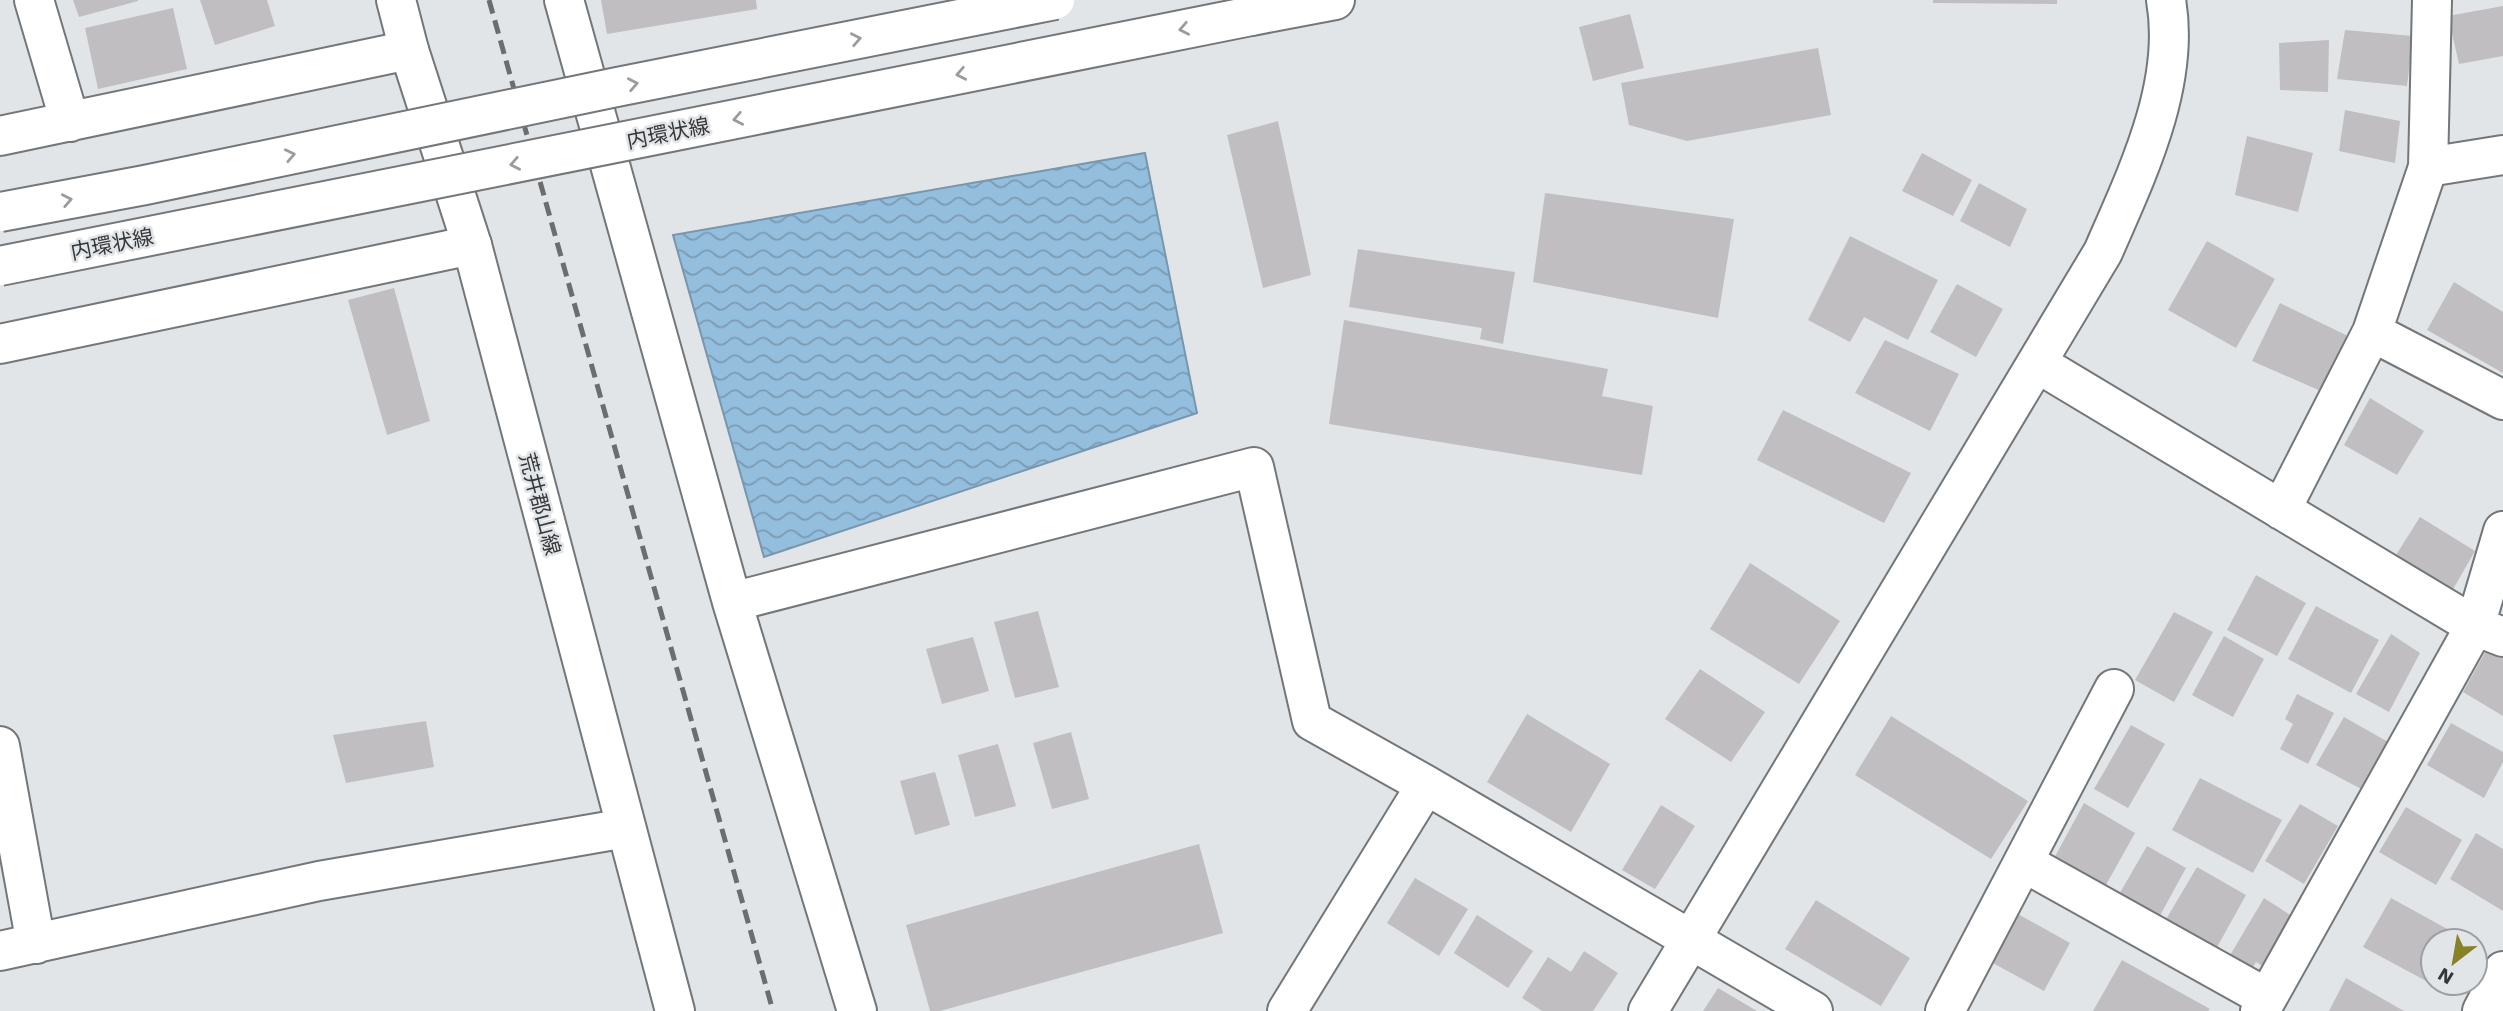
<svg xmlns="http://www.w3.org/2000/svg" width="2503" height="1011" font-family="'Work Sans','Noto Sans JP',sans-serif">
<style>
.water{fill:url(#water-waves);stroke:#7896ac;stroke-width:2}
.building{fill:#c0bec1}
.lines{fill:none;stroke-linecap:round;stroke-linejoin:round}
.minor-casing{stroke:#747779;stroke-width:42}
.major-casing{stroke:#747779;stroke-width:42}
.minor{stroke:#fff;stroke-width:38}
.major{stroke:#fff;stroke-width:38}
.rail{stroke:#6b6d6f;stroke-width:5;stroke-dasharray:14 7;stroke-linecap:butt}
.minor-bridge-casing{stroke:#747779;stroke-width:42;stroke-linecap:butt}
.minor-bridge{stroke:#fff;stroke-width:38}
.oneway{stroke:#9a9b9c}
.labels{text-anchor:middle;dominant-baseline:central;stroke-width:5;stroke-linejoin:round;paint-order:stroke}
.street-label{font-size:21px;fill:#363739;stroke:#e2e5e8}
</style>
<defs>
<pattern id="water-waves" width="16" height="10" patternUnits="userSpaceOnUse" patternTransform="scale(1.75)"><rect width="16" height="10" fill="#94bedd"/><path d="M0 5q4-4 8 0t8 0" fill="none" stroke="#7a9bb4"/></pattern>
</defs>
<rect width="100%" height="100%" fill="#e2e5e8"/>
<!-- water -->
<path class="water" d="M 1145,153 L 1197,413 L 764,557 L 673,235 Z"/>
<!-- building -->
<path class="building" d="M 73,0 L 138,0 L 138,1 L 79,17 Z
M 200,0 L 267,0 L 275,26 L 215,45 Z
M 601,0 L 756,0 L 757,9 L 607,34 Z
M 1933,0 L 2057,0 L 2057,4 L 1933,3 Z
M 2503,6 L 2503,56 L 2459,64 L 2448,16 Z
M 173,8 L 187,69 L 98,89 L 85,28 Z
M 1630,14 L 1644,68 L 1593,81 L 1579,27 Z
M 2345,30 L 2413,36 L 2407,86 L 2337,79 Z
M 2329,40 L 2328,92 L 2280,90 L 2279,43 Z
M 1818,48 L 1831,115 L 1687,141 L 1629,125 L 1621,83 Z
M 2345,110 L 2400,121 L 2395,163 L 2339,151 Z
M 1278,121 L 1311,275 L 1263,288 L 1227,135 Z
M 2247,136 L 2313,153 L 2298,212 L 2235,195 Z
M 1922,153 L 1972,180 L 1953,216 L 1902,191 Z
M 1979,183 L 2027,209 L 2010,247 L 1960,221 Z
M 1545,193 L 1734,219 L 1718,318 L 1533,282 Z
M 1850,236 L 1938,280 L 1908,340 L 1864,317 L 1850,342 L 1808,320 Z
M 2207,241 L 2275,279 L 2236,348 L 2168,310 Z
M 1358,249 L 1515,272 L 1503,344 L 1480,339 L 1482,328 L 1349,307 Z
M 2454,282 L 2503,312 L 2503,373 L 2427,330 Z
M 1957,284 L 2003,309 L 1976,357 L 1930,332 Z
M 394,288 L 430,421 L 387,435 L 348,300 Z
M 2280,303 L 2348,336 L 2323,392 L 2252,361 Z
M 1344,320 L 1608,369 L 1602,396 L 1653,406 L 1642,475 L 1329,424 Z
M 1885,340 L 1959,374 L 1930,431 L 1855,393 Z
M 2370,398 L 2424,431 L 2397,475 L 2344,445 Z
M 1783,410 L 1911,473 L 1884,523 L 1757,460 Z
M 2420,517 L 2475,551 L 2452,591 L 2396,555 Z
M 1750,563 L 1840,621 L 1799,684 L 1710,629 Z
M 2256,575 L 2306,603 L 2277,656 L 2227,630 Z
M 2316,606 L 2379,640 L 2351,693 L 2288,659 Z
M 1038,611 L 1059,687 L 1015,698 L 994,622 Z
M 2174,612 L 2213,632 L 2174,702 L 2135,680 Z
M 2391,634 L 2420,653 L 2389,712 L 2356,694 Z
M 2224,636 L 2264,659 L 2233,717 L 2192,695 Z
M 973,637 L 989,691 L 942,704 L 926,649 Z
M 2487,649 L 2503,658 L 2503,716 L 2463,692 Z
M 1700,669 L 1765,712 L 1731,762 L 1665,719 Z
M 2297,694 L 2334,713 L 2308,764 L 2280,749 L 2293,724 L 2285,719 Z
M 1527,714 L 1610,764 L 1571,832 L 1487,782 Z
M 1891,716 L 2028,801 L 1991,859 L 1855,775 Z
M 2344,717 L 2390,743 L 2363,790 L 2316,765 Z
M 426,721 L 434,767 L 346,783 L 333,735 Z
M 2451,723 L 2503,752 L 2503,762 L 2484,798 L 2427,765 Z
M 2131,725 L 2165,744 L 2128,808 L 2094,789 Z
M 1071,732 L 1089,799 L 1052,809 L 1033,743 Z
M 998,744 L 1016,806 L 975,817 L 958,755 Z
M 935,772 L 950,825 L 915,835 L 900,781 Z
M 2200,778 L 2282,820 L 2253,873 L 2172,830 Z
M 2084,803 L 2135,833 L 2102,892 L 2052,862 Z
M 2300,804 L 2338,826 L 2304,884 L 2265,861 Z
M 1661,805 L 1695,826 L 1655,889 L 1622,870 Z
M 2406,807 L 2462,840 L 2436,885 L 2379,852 Z
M 2476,833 L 2503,849 L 2503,911 L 2450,879 Z
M 1199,844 L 1223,933 L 940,1011 L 930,1011 L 906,925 Z
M 2147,846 L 2186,868 L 2157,921 L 2117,898 Z
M 2197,867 L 2246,895 L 2216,949 L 2165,921 Z
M 1415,878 L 1468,909 L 1439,956 L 1387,923 Z
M 2264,898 L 2295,918 L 2267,969 L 2256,962 L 2251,971 L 2229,957 Z
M 2391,898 L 2469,941 L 2433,941 L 2433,983 L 2462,983 L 2454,996 L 2363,947 Z
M 1816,900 L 1910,958 L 1881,1006 L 1785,949 Z
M 2018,914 L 2070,943 L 2044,991 L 1991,962 Z
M 1477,915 L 1533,951 L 1508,988 L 1454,953 Z
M 2475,944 L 2482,948 L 2475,960 Z
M 1584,951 L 1618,973 L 1593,1011 L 1542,1011 L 1522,998 L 1548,957 L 1571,972 Z
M 2122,960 L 2210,1009 L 2208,1011 L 2093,1011 Z
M 2346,978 L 2404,1011 L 2329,1011 Z
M 1718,988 L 1757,1011 L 1703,1011 Z"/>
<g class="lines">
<defs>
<path id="minor" d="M 34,0 L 70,122
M 564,0 L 732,602
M 1251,16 L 1335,0
M 0,136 L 409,50
M 2428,167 L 2503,155
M 2372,332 L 2503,400
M 0,344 L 472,245
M 2037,363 L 2475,626 L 2503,637
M 2281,510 L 2372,332 L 2428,167 L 2432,0
M 0,746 L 36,944
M 2025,863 L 2267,998
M 0,951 L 319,881 L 626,828
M 857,1011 L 732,602 L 1254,467 L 1312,721 L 1426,785 L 1813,1011
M 1287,1011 L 1426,785
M 1648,1011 L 2103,252 C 2136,176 2181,85 2166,0
M 1945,1011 L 2114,689
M 2260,1011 L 2475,626 L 2503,531
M 2482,1011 L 2503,971"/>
<path id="major" d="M 396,0 L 409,50 L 472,245 L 675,1011"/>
</defs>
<!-- minor casing -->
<use href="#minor" class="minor-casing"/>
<!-- major casing -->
<use href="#major" class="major-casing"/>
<!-- minor -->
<use href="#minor" class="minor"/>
<!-- major -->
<use href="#major" class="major"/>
<!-- rail -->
<path class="rail" d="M 489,0 L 773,1011"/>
<defs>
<path id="minor-bridge" d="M 0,212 L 145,185 L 617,87 L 1055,0
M 0,266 L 1251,16"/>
</defs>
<!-- minor-bridge casing -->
<use href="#minor-bridge" class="minor-bridge-casing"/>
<!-- minor-bridge -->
<use href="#minor-bridge" class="minor-bridge"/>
</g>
<!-- one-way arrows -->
<defs><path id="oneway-chevron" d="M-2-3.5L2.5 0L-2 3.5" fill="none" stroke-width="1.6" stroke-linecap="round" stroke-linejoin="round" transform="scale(1.75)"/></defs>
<g class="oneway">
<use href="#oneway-chevron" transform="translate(1184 29) rotate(169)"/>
<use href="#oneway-chevron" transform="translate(856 39) rotate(-11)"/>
<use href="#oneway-chevron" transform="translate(961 74) rotate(169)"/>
<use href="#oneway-chevron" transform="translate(633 84) rotate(-11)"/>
<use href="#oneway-chevron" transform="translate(738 119) rotate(169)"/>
<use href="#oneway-chevron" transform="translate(290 155) rotate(-12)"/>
<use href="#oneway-chevron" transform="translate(515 164) rotate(169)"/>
<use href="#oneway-chevron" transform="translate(67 200) rotate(-11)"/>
</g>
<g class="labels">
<!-- street labels -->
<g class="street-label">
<text transform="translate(668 133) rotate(-11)">内環状線</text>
<text transform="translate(112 244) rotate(-11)">内環状線</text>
<text transform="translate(540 504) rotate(75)">荒井郡山線</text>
</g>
</g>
<!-- north arrow -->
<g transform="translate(2454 962) rotate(211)"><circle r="33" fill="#e2e5e8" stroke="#9d9fa2" stroke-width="2"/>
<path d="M0-5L12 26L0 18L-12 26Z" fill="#898128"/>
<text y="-10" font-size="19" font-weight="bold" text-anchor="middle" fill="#363739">N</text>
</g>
</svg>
